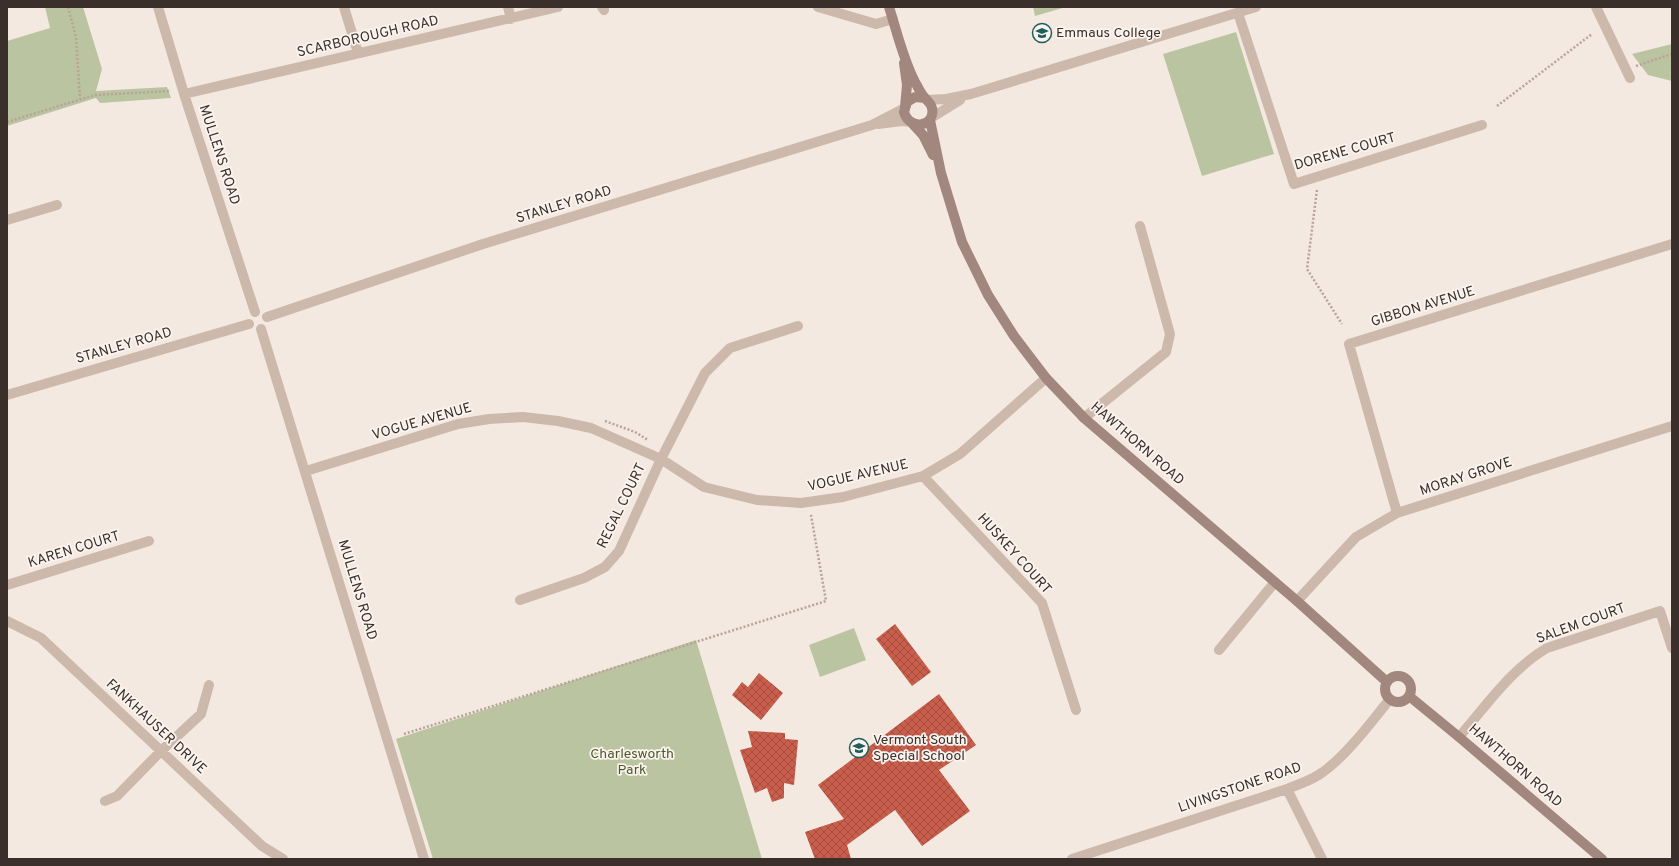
<svg xmlns="http://www.w3.org/2000/svg" width="1679" height="866" font-family="Overpass,sans-serif">
<style>
.park{fill:#bbc4a0}
.building{fill:url(#building-cross-hatch)}
.lines{fill:none;stroke-linecap:round;stroke-linejoin:round}
.path{stroke:#b9a296;stroke-width:2.5;stroke-dasharray:2 2;stroke-linecap:butt}
.minor{stroke:#cdb8ac;stroke-width:10}
.secondary{stroke:#a1877d;stroke-width:10}
.labels{text-anchor:middle;dominant-baseline:central;stroke-width:3.5;stroke-linejoin:round;paint-order:stroke}
.poi-label{font-size:14px;fill:#3b2f2b;stroke:#fbf4ee;text-anchor:start}
.street-label{font-size:14px;fill:#3b2f2b;stroke:#fbf4ee}
.park-label{font-size:14px;fill:#4e5a2e;stroke:#fbf4ee}
</style>
<defs>
<pattern id="building-cross-hatch" width="8" height="8" patternUnits="userSpaceOnUse"><rect width="8" height="8" fill="#c85e4b"/><path d="M0 0l8 8M0 8l8-8" fill="none" stroke="#a44e3f"/></pattern>
</defs>
<rect width="100%" height="100%" fill="#f4e9e1"/>
<!-- park -->
<path class="park" d="M 45,7 L 83,7 L 102,69 L 96,91 L 167,87 L 171,98 L 100,103 L 96,98 L 7,126 L 7,41 L 50,28 Z
M 1033,7 L 1066,7 L 1035,16 Z
M 1236,32 L 1274,154 L 1202,176 L 1163,54 Z
M 1672,44 L 1672,81 L 1648,75 L 1632,54 Z
M 854,628 L 866,660 L 820,677 L 809,645 Z
M 696,640 L 762,859 L 433,859 L 396,739 Z"/>
<!-- building -->
<path class="building" d="M 895,624 L 931,672 L 912,686 L 876,639 Z
M 759,673 L 783,693 L 761,720 L 732,695 L 742,682 L 748,687 Z
M 939,694 L 976,745 L 939,770 L 970,811 L 922,846 L 895,810 L 847,845 L 851,859 L 815,859 L 805,832 L 844,819 L 818,785 Z
M 748,731 L 785,733 L 785,739 L 798,740 L 794,785 L 784,783 L 784,798 L 772,802 L 767,788 L 755,793 L 740,750 L 752,747 Z"/>
<g class="lines">
<!-- path -->
<path class="path" d="M 68,7 L 76,37 L 80,99
M 1636,66 L 1672,54
M 1497,106 L 1592,34
M 7,122 L 95,95 L 171,91
M 1317,190 L 1307,269 L 1342,324
M 605,421 L 635,432 L 648,440
M 404,734 L 826,601 L 811,515"/>
<!-- minor -->
<path class="minor" d="M 158,7 L 185,97 L 255,312
M 344,7 L 358,53
M 508,7 L 511,19
M 602,7 L 604,10
M 818,7 L 876,24 L 893,19
M 1596,7 L 1630,78
M 1238,13 L 1294,184 L 1482,125
M 184,94 L 558,7
M 927,100 L 946,99 L 971,94 L 1256,7
M 931,118 L 960,100
M 878,124 L 902,121 L 911,122
M 7,220 L 57,205
M 267,317 L 483,244 L 872,125 L 905,108
M 261,329 L 424,859
M 7,395 L 249,324
M 1084,418 L 1166,352 L 1170,334 L 1140,226
M 306,471 L 458,424 L 489,419 L 523,417 L 558,421 L 591,428 L 661,459 L 704,487 L 757,500 L 801,503 L 843,497 L 923,476 L 960,454 L 1046,378
M 923,476 L 1042,603 L 1076,710
M 1397,513 L 1349,344 L 1672,244
M 7,585 L 149,541
M 520,600 L 584,578 L 605,567 L 619,551 L 661,459 L 705,373 L 730,348 L 798,326
M 1297,601 L 1356,537 L 1397,513 L 1672,426
M 7,621 L 41,638 L 262,846 L 283,859
M 1219,650 L 1275,582
M 1459,737 C 1486,706 1511,669 1547,648 L 1660,611 L 1672,648
M 1287,789 L 1322,859
M 105,801 L 117,796 L 161,751 L 201,714 L 209,685
M 1072,859 L 1287,789 C 1299,784 1313,780 1323,772 C 1347,755 1371,722 1390,699"/>
<!-- secondary -->
<path class="secondary" d="M 889,7 C 897,32 903,59 915,82 C 918,87 921,94 925,98 C 928,102 931,103 932,108 C 936,126 910,132 904,112 L 907,102 L 915,97 L 925,98
M 904,63 L 907,85 L 905,107
M 930,120 L 941,173 L 962,242 L 988,295 L 1014,336 L 1046,378 L 1084,418 L 1297,601 L 1387,682
M 912,123 L 923,135 L 933,155
M1385 689a13 13 0 1 1 26 0a13 13 0 1 1-26 0Z
M 1409,696 L 1459,737 L 1602,859"/>
</g>
<!-- icons -->
<defs>
<symbol id="school-ring" viewBox="-11 -11 22 22"><circle r="9.5" fill="#fbf4ee" stroke="#1f5e5c" stroke-width="1.5"/><path d="M0-5L7-2L0 1L-7-2ZM-4 1L0 2.5L4 1V4Q0 6-4 4Z" fill="#1f5e5c"/></symbol>
</defs>
<g fill-rule="evenodd">
<use href="#school-ring" x="1031" y="22" width="22" height="22"/>
<use href="#school-ring" x="848" y="737" width="22" height="22"/>
</g>
<g class="labels">
<!-- poi labels -->
<g class="poi-label">
<text x="1056" y="33">Emmaus College</text>
<text x="873" y="740">Vermont South<tspan x="873" dy="16">Special School</tspan></text>
</g>
<!-- street labels -->
<g class="street-label">
<text transform="translate(368 37) rotate(-13)">SCARBOROUGH ROAD</text>
<text transform="translate(1345 152) rotate(-16)">DORENE COURT</text>
<text transform="translate(219 155) rotate(72)">MULLENS ROAD</text>
<text transform="translate(564 205) rotate(-17)">STANLEY ROAD</text>
<text transform="translate(1423 307) rotate(-17)">GIBBON AVENUE</text>
<text transform="translate(124 346) rotate(-16)">STANLEY ROAD</text>
<text transform="translate(422 422) rotate(-16)">VOGUE AVENUE</text>
<text transform="translate(1137 444) rotate(41)">HAWTHORN ROAD</text>
<text transform="translate(858 476) rotate(-13)">VOGUE AVENUE</text>
<text transform="translate(1466 477) rotate(-18)">MORAY GROVE</text>
<text transform="translate(622 506) rotate(-64)">REGAL COURT</text>
<text transform="translate(74 550) rotate(-17)">KAREN COURT</text>
<text transform="translate(1014 554) rotate(48)">HUSKEY COURT</text>
<text transform="translate(357 590) rotate(73)">MULLENS ROAD</text>
<text transform="translate(1581 624) rotate(-20)">SALEM COURT</text>
<text transform="translate(156 727) rotate(43)">FANKHAUSER DRIVE</text>
<text transform="translate(1515 766) rotate(41)">HAWTHORN ROAD</text>
<text transform="translate(1240 788) rotate(-19)">LIVINGSTONE ROAD</text>
</g>
<!-- park labels -->
<g class="park-label">
<text x="632" y="754">Charlesworth<tspan x="632" dy="16">Park</tspan></text>
</g>
</g>
<!-- border -->
<rect width="1679" height="866" fill="none" stroke="#3b2f2b" stroke-width="16"/>
</svg>
